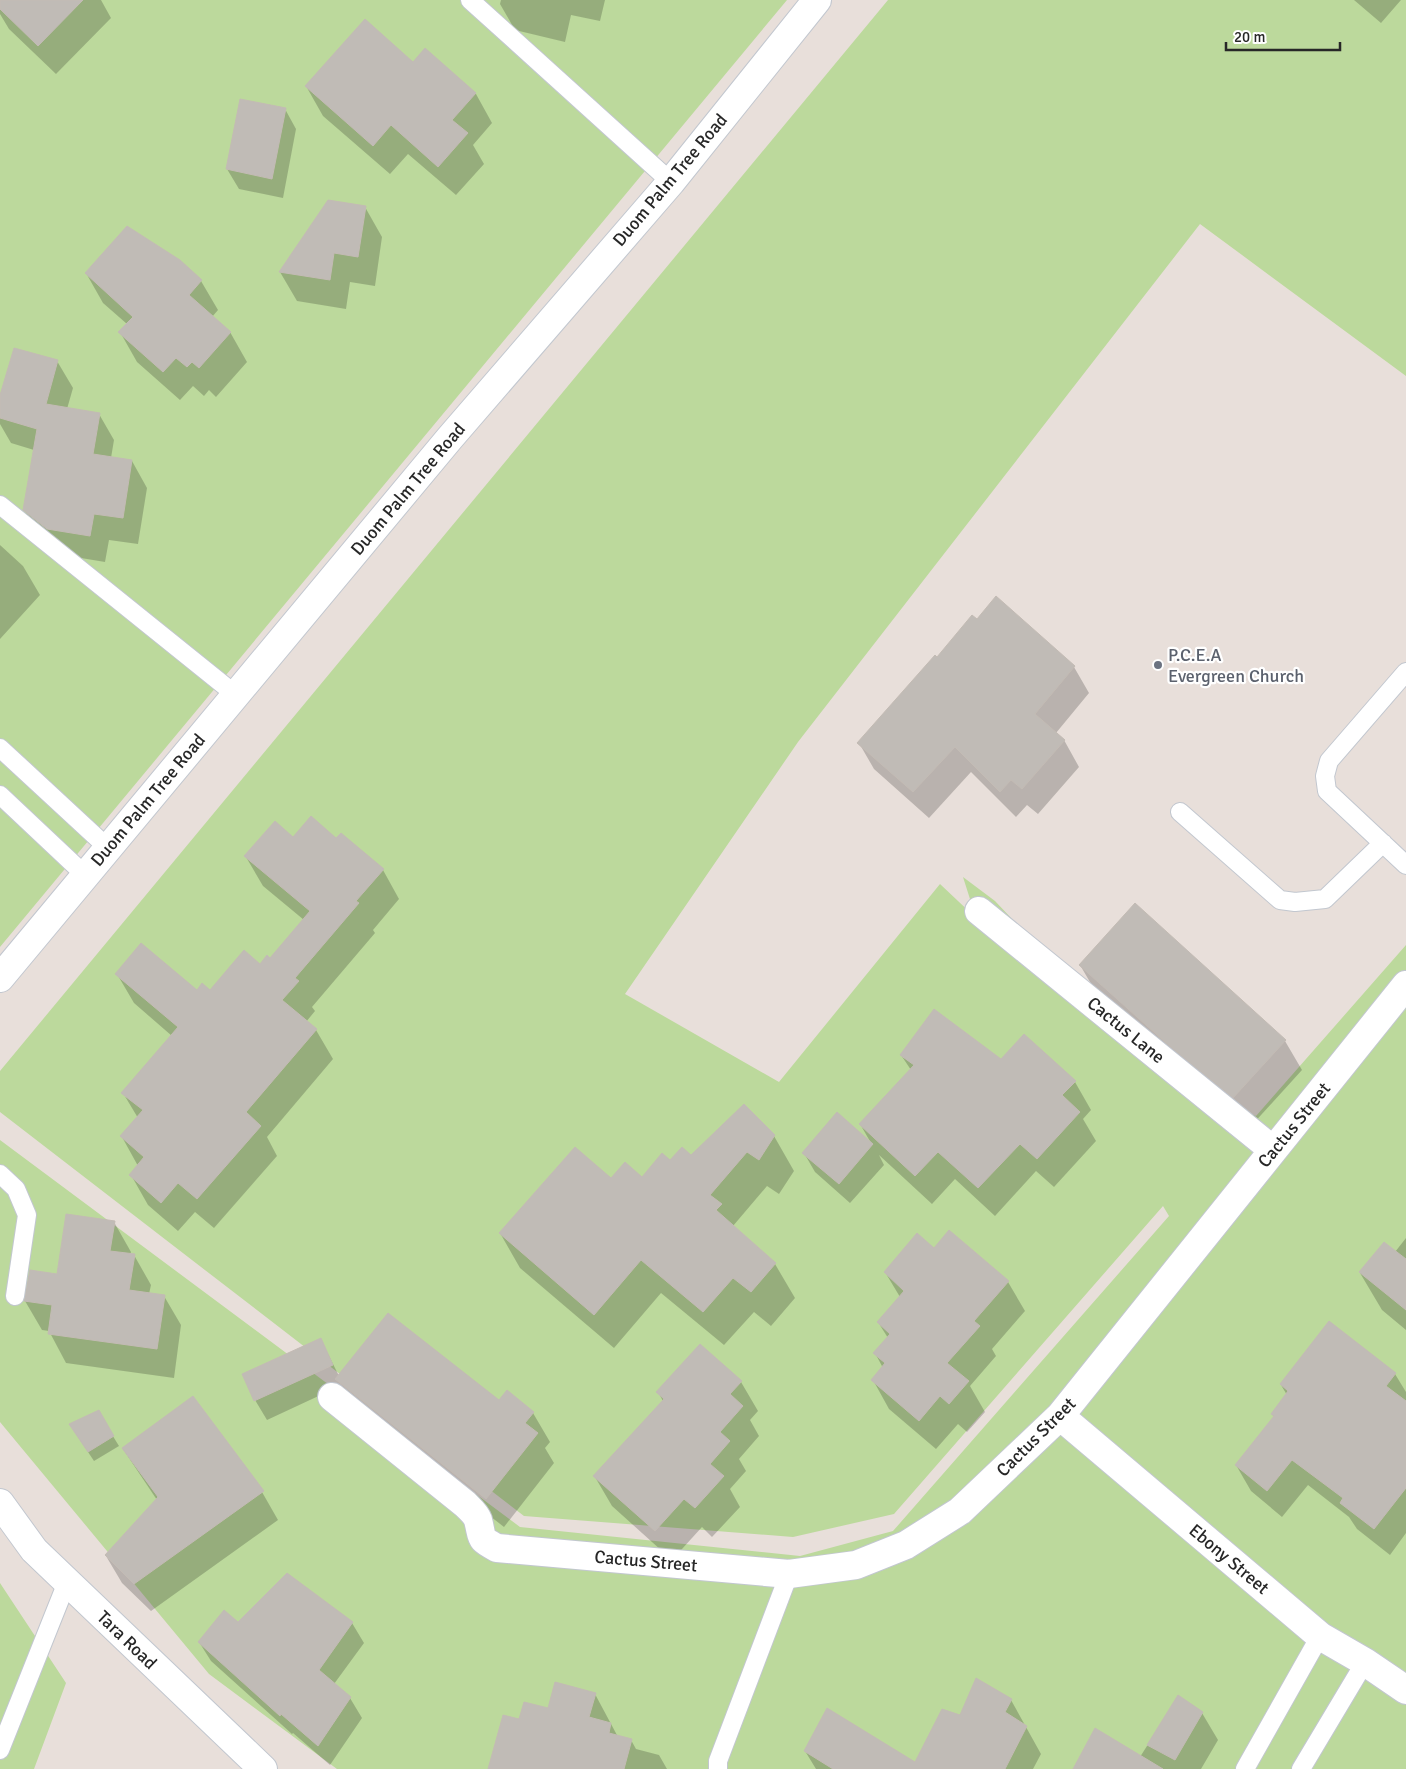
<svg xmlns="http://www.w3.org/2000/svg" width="1406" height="1769" font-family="Signika,sans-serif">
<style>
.green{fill:#bcd99c}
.shadow{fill:#0003}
.building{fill:#c0bbb6;stroke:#c3bbb4}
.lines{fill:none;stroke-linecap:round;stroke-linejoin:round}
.lane-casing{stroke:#c2c7cf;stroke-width:20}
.street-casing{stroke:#c2c7cf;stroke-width:30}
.secondary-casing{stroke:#c2c7cf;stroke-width:30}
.lane{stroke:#fff;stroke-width:18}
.street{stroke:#fff;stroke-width:28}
.secondary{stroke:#fff;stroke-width:28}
.worship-dot{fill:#6b7280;stroke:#fff;stroke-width:2}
.labels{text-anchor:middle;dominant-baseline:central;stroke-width:4.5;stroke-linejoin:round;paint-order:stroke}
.street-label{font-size:18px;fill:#272727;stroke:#fff}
.worship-label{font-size:18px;fill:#5b616d;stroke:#fff;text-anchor:start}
</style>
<rect width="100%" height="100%" fill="#e8dfda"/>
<!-- green -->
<path class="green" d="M 0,0 L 787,0 L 0,947 Z
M 888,0 L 1406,0 L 1406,376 L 1200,224 L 798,742 L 625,994 L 779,1082 L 940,884 L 976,918 L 963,877 L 995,901 L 1158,1073 L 1256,1116 L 1406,945 L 1406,1769 L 337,1769 L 209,1674 L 0,1422 L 0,1140 L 520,1527 L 800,1556 L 893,1531 L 1169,1216 L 1163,1206 L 894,1514 L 793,1537 L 524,1516 L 0,1112 L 0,1071 Z
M 0,1583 L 66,1683 L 34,1769 L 0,1769 Z"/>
<!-- shadow -->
<path class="shadow" d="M 0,0 L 101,0 L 111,18 L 56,74 L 9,29 L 0,14 Z
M 501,0 L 605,0 L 600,21 L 571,15 L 565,42 L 515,30 L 500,4 Z
M 1354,0 L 1401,0 L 1381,23 Z
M 425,49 L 476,94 L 492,123 L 473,145 L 484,164 L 456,195 L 408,154 L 390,174 L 323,116 L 306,86 L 413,63 Z
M 285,109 L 296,129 L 283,198 L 239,189 L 227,169 Z
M 365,207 L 382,237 L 375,286 L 350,282 L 346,309 L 297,301 L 280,272 Z
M 179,261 L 201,281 L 218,310 L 212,317 L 230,332 L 247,362 L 216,397 L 209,390 L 204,396 L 193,386 L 180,400 L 137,362 L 120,332 L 127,324 L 103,303 L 86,273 Z
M 57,361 L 73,388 L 67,409 L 99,414 L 114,440 L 111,458 L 132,461 L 147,488 L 138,544 L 109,540 L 105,562 L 63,555 L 39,536 L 24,509 L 34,450 L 11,443 L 0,424 L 0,400 Z
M 0,545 L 23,566 L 40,595 L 0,639 Z
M 977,621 L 1074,667 L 1089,693 L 1056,733 L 1064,740 L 1079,767 L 1038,814 L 1027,805 L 1016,817 L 971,772 L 929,818 L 874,769 L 859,743 L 938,658 Z
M 293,839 L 336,840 L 383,870 L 399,899 L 373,930 L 375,933 L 312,1007 L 315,1011 L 306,1022 L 316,1030 L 333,1059 L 267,1137 L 277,1156 L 214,1228 L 195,1212 L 178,1231 L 148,1205 L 131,1175 L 138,1166 L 122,1137 L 138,1118 L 123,1093 L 172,1036 L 134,1003 L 117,974 L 197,992 L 210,991 L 271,960 L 304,920 L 263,886 L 246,857 Z
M 1135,905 L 1285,1041 L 1302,1070 L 1251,1126 L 1097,994 L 1080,965 Z
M 901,1055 L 1001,1061 L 1075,1082 L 1091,1110 L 1083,1119 L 1096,1141 L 1054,1187 L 1036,1171 L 995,1216 L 955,1179 L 932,1204 L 879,1155 L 884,1165 L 850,1203 L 815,1172 L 804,1153 L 871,1143 L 860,1124 L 911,1070 Z
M 774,1136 L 794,1171 L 779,1194 L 767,1186 L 733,1226 L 775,1264 L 795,1298 L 771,1326 L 754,1312 L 724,1345 L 661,1293 L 614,1348 L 520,1268 L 500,1233 L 611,1179 L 642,1179 L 670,1162 Z
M 114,1222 L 131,1252 L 130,1255 L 134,1255 L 151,1285 L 149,1294 L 164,1296 L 181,1325 L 174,1378 L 66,1363 L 49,1331 L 42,1330 L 25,1301 L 58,1275 Z
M 1406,1238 L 1406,1330 L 1382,1310 L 1360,1273 L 1395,1252 Z
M 934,1250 L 1008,1282 L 1025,1311 L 992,1349 L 996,1356 L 970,1386 L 985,1412 L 967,1432 L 958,1424 L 936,1449 L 889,1409 L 873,1380 L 883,1368 L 875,1353 L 888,1338 L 878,1322 L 900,1297 L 885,1272 Z
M 1329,1323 L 1395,1374 L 1406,1392 L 1406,1533 L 1390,1555 L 1357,1529 L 1349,1517 L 1308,1485 L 1282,1517 L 1251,1491 L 1236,1465 L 1274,1417 L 1272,1414 L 1287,1395 L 1281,1385 Z
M 321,1340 L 339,1376 L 499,1402 L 533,1413 L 550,1442 L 545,1448 L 554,1463 L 504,1527 L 353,1409 L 340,1386 L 267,1420 L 255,1400 Z
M 741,1382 L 758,1411 L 750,1420 L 759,1436 L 739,1459 L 746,1471 L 730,1489 L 740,1507 L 712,1537 L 702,1527 L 672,1560 L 612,1506 L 595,1477 L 663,1401 L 658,1392 Z
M 193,1398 L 262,1492 L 278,1520 L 151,1611 L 122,1583 L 106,1556 L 157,1500 L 123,1449 Z
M 98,1412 L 119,1446 L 94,1461 L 76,1434 Z
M 238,1623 L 352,1623 L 364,1643 L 334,1684 L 350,1698 L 362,1718 L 330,1765 L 293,1733 L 292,1734 L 211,1661 L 199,1642 Z
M 595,1694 L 618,1737 L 631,1740 L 636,1749 L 659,1755 L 667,1769 L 489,1769 L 520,1720 Z
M 1178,1697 L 1202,1713 L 1218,1740 L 1201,1769 L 1074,1769 L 1140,1757 Z
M 1011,1700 L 1041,1754 L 1033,1769 L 816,1769 L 805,1751 L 916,1764 L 961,1716 Z"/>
<!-- building -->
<path class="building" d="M 0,0 L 83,0 L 38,46 L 0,9 Z
M 365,19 L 413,62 L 425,48 L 476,93 L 452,120 L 468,133 L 438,167 L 391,125 L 373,146 L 305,86 Z
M 240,99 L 286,108 L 272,179 L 226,169 Z
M 328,200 L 366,206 L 358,257 L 334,253 L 330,280 L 279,272 Z
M 127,226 L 180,260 L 202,280 L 189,295 L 231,332 L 199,368 L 192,362 L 187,367 L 176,358 L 163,372 L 118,332 L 133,317 L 85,273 Z
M 14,348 L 58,360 L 46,404 L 100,413 L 93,454 L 132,460 L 123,518 L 94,514 L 90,536 L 47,529 L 23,510 L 37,429 L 0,418 L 0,395 Z
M 996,596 L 1075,666 L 1035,714 L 1065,740 L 1022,789 L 1011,780 L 1000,792 L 955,747 L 913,792 L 857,743 L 935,655 L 937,657 L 972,615 L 977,619 Z
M 311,816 L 336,838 L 341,833 L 384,869 L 356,901 L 359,903 L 295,978 L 299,981 L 282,1000 L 317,1029 L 246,1112 L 261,1126 L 197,1199 L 178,1183 L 161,1203 L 129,1175 L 144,1157 L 120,1136 L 143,1110 L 121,1093 L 178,1027 L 115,974 L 141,943 L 197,990 L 202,983 L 210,990 L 244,950 L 260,964 L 267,955 L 270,958 L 310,911 L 244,856 L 275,821 L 293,837 Z
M 1135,903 L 1286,1040 L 1233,1098 L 1166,1043 L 1079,965 Z
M 934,1009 L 1001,1059 L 1024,1034 L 1076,1081 L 1062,1095 L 1080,1112 L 1037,1159 L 1020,1144 L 978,1188 L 938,1152 L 915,1176 L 859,1124 L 914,1065 L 900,1055 Z
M 744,1104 L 775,1135 L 759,1160 L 747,1152 L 710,1195 L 722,1204 L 716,1210 L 776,1263 L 751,1292 L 733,1278 L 703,1312 L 641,1260 L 594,1315 L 499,1233 L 575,1147 L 611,1178 L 625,1162 L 642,1177 L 662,1153 L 670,1160 L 682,1147 L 691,1155 Z
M 837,1112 L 873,1144 L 839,1184 L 802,1153 Z
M 66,1214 L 115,1221 L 110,1251 L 135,1254 L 129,1290 L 165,1295 L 157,1349 L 48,1334 L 52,1305 L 24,1301 L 30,1270 L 57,1274 Z
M 949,1230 L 1009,1281 L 974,1321 L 980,1326 L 947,1363 L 969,1381 L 949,1404 L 940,1396 L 919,1421 L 871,1380 L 885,1363 L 873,1353 L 890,1334 L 877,1322 L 904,1291 L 884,1272 L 917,1233 L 934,1248 Z
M 1384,1242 L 1406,1259 L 1406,1310 L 1359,1272 Z
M 388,1313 L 499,1400 L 507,1390 L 534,1412 L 525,1423 L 538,1433 L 486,1499 L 335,1379 Z
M 1329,1321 L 1396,1373 L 1386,1386 L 1406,1401 L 1406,1488 L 1374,1529 L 1340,1503 L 1343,1498 L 1292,1460 L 1267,1491 L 1235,1465 L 1274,1416 L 1271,1414 L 1288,1391 L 1280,1384 Z
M 321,1338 L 333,1365 L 254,1401 L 242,1374 Z
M 700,1344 L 742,1381 L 730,1394 L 743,1406 L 720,1432 L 730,1441 L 710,1464 L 724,1476 L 695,1508 L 684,1499 L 655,1531 L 593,1476 L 664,1399 L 656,1392 Z
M 193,1396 L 264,1491 L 134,1584 L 105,1555 L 158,1497 L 122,1448 Z
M 99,1410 L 114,1436 L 88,1452 L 69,1424 Z
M 287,1573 L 353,1622 L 319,1670 L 351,1697 L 318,1746 L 281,1714 L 280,1716 L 198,1642 L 224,1610 L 238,1622 Z
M 976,1678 L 1012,1699 L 1005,1712 L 1027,1726 L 1005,1769 L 833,1769 L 804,1751 L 827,1708 L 915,1762 L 942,1709 L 960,1715 Z
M 555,1682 L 596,1693 L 589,1717 L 611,1723 L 609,1733 L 632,1739 L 624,1769 L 488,1769 L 503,1715 L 519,1719 L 524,1702 L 548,1708 Z
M 1178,1695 L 1203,1712 L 1175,1760 L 1147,1745 Z
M 1095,1728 L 1163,1769 L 1073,1769 Z"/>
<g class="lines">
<defs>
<path id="lane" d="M 470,0 L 671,182
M 0,505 L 236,695
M 1406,672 L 1329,761 L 1325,776 L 1327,791 L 1406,865
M 0,748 L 108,848
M 0,795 L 85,875
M 1180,812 L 1280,900 L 1295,902 L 1325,899 L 1383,843
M 0,1174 L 16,1189 L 27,1215 L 15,1296
M 0,1750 L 67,1582
M 718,1769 L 718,1761 L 789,1574
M 1245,1769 L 1320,1636
M 1301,1769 L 1365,1662"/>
<path id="street" d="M 979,911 L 1273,1150
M 332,1397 L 465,1504 C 470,1509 476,1514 478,1520 C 483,1539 478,1538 497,1548 L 789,1574 L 856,1565 L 906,1545 L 960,1511 L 1060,1416 L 1406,985
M 1060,1416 L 1320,1636 L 1365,1662 L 1406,1690
M 0,1503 L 34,1550 L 263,1769"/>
<path id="secondary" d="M 0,978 L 449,439 L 671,182 L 817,0"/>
</defs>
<!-- lane casing -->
<use href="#lane" class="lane-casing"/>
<!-- street casing -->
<use href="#street" class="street-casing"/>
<!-- secondary casing -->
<use href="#secondary" class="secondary-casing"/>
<!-- lane -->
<use href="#lane" class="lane"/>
<!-- street -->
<use href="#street" class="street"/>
<!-- secondary -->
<use href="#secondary" class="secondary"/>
</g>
<!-- markers -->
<circle class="worship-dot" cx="1158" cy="665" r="5"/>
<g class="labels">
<!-- street labels -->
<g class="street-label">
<text transform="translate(670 180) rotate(-50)">Duom Palm Tree Road</text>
<text transform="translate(408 489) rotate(-50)">Duom Palm Tree Road</text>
<text transform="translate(148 800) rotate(-50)">Duom Palm Tree Road</text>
<text transform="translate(1126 1030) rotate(39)">Cactus Lane</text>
<text transform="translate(1294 1125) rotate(-51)">Cactus Street</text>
<text transform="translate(1036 1437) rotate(-45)">Cactus Street</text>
<text transform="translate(1229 1559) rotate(40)">Ebony Street</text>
<text transform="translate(646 1561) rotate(5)">Cactus Street</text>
<text transform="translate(127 1640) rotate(44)">Tara Road</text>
</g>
<!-- worship labels -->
<g class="worship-label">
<text x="1168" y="655">P.C.E.A<tspan x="1168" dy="21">Evergreen Church</tspan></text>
</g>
</g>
<!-- scale -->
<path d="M1226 42v8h114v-8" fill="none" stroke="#272727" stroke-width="2.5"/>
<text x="1234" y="42" font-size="15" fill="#272727" stroke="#ffffff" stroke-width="4" paint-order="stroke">20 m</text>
</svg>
